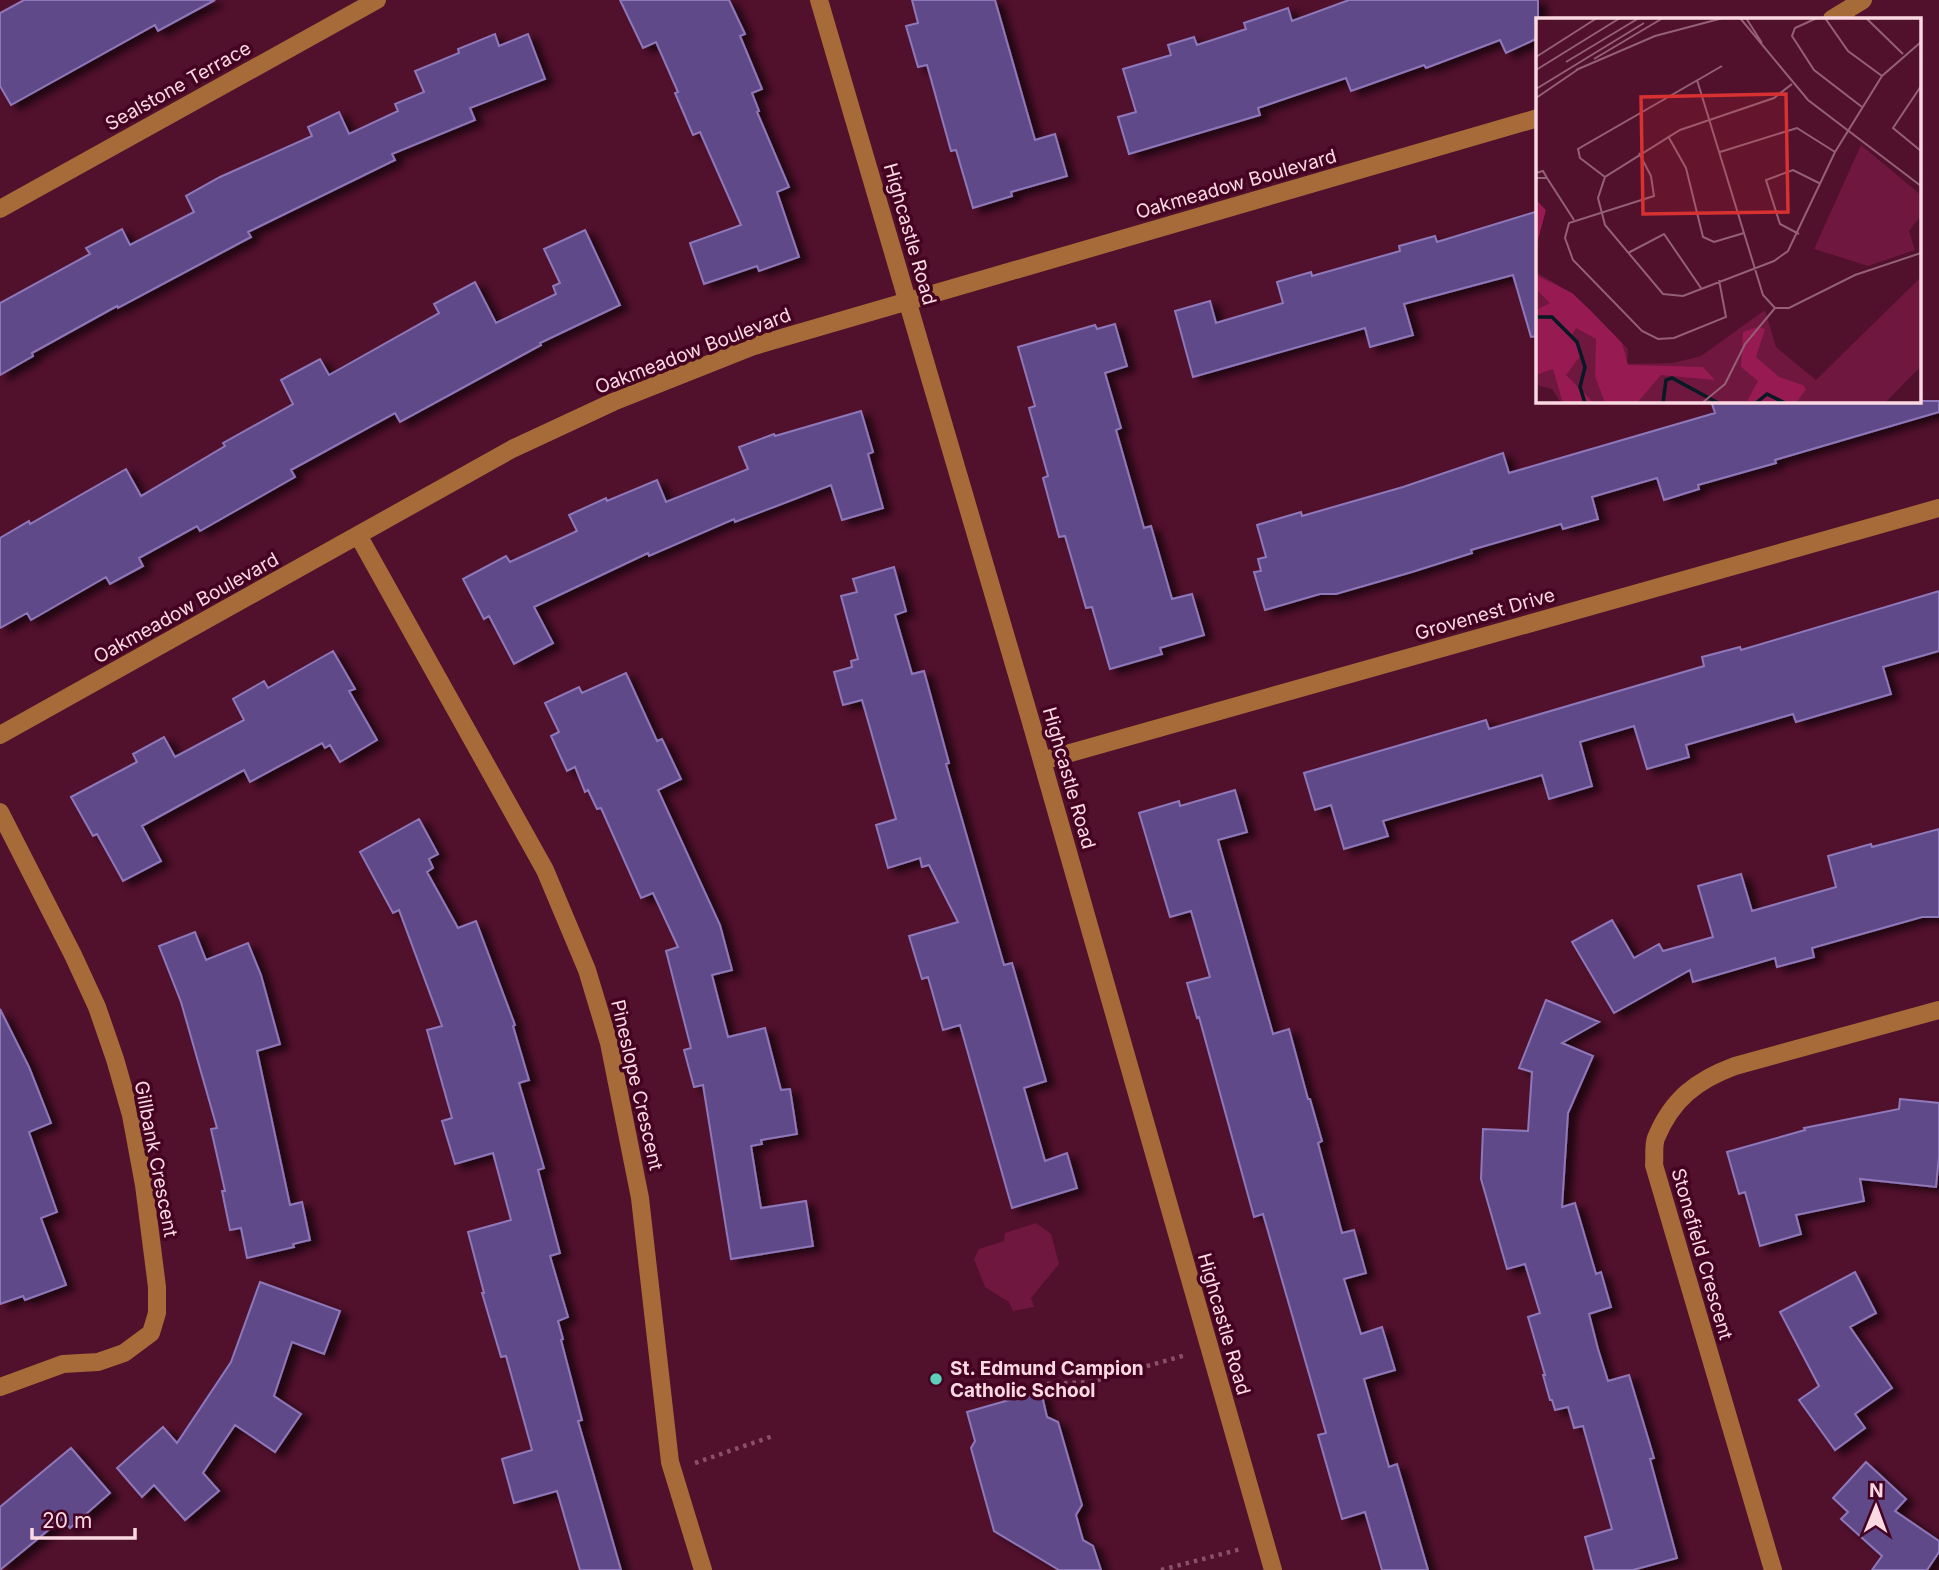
<svg xmlns="http://www.w3.org/2000/svg" width="1939" height="1570" font-family="Inter,sans-serif">
<style>
.green{fill:#6f173e}
.building{fill:#614a88;stroke:#8e78b9;stroke-width:2;filter:url(#shadow)}
.lines{fill:none;stroke-linecap:round;stroke-linejoin:round}
.path{stroke:#885167;stroke-width:4.5;stroke-dasharray:3.5 5;stroke-linecap:butt}
.minor{stroke:#a66b38;stroke-width:18}
.poi-dot{fill:#5dceb9;stroke:#450322;stroke-width:2.5}
.labels{text-anchor:middle;dominant-baseline:central;stroke-width:7;stroke-linejoin:round;paint-order:stroke}
.street-label{font-size:19px;fill:#fbd9e3;stroke:#450322}
.poi-label{font-size:19px;font-weight:bold;fill:#fbd9e3;stroke:#450322;text-anchor:start}
.inset-river{fill:none;stroke:#071924;stroke-width:3.5}
.inset-road{fill:none;stroke:#956075;stroke-width:2}
.view{fill:#d83131;fill-opacity:0.15;stroke:#d83131;stroke-width:3.5}
.inset-edge{fill:none;stroke:#fbd9e3;stroke-width:3.5}
</style>
<defs>
<filter id="shadow"><feDropShadow dx="8" dy="4.5" stdDeviation="3.5" flood-color="#0009"/></filter>
</defs>
<rect width="100%" height="100%" fill="#51102c"/>
<!-- green -->
<path class="green" d="M 1036,1223 L 1051,1234 L 1059,1264 L 1031,1298 L 1034,1307 L 1013,1311 L 1009,1302 L 985,1287 L 974,1259 L 979,1249 L 1004,1241 L 1005,1233 Z"/>
<!-- building -->
<path class="building" d="M 24,0 L 215,0 L 158,31 L 155,25 L 11,105 L 0,86 L 0,13 Z
M 620,0 L 729,0 L 745,34 L 740,36 L 762,89 L 752,93 L 759,111 L 757,112 L 789,187 L 777,192 L 799,257 L 759,271 L 757,266 L 704,284 L 690,243 L 741,225 L 700,132 L 693,135 L 675,93 L 678,92 L 656,42 L 643,48 Z
M 912,0 L 995,0 L 1035,140 L 1055,134 L 1067,176 L 1011,192 L 1012,196 L 973,208 L 956,150 L 951,151 L 927,65 L 918,67 L 906,26 L 918,23 Z
M 1349,0 L 1538,0 L 1538,38 L 1506,53 L 1500,40 L 1426,68 L 1424,65 L 1351,91 L 1346,78 L 1258,108 L 1260,115 L 1129,154 L 1118,117 L 1136,112 L 1123,69 L 1171,55 L 1168,45 L 1194,37 L 1197,45 L 1246,29 L 1244,23 L 1288,8 L 1292,21 Z
M 495,34 L 499,46 L 528,34 L 545,79 L 470,108 L 475,120 L 392,154 L 395,160 L 248,232 L 251,237 L 118,308 L 117,306 L 32,353 L 33,356 L 0,375 L 0,303 L 90,254 L 86,248 L 122,229 L 130,245 L 194,212 L 186,196 L 220,177 L 312,136 L 308,127 L 339,112 L 349,134 L 398,111 L 395,104 L 424,92 L 415,71 L 459,53 L 458,49 Z
M 1538,211 L 1538,336 L 1531,337 L 1513,275 L 1404,304 L 1413,335 L 1370,347 L 1365,328 L 1193,377 L 1175,311 L 1210,301 L 1216,323 L 1283,303 L 1277,282 L 1311,272 L 1312,276 L 1400,251 L 1399,246 L 1435,236 L 1437,242 Z
M 585,230 L 620,305 L 540,343 L 541,345 L 400,422 L 395,413 L 291,470 L 295,477 L 200,531 L 197,526 L 139,558 L 143,566 L 110,584 L 106,577 L 31,620 L 27,613 L 0,628 L 0,538 L 29,521 L 30,524 L 126,469 L 141,496 L 225,446 L 223,443 L 293,404 L 281,380 L 320,359 L 329,375 L 439,313 L 434,304 L 475,282 L 496,323 L 556,294 L 553,286 L 560,283 L 544,249 Z
M 1115,324 L 1127,366 L 1105,373 L 1121,428 L 1116,430 L 1144,528 L 1151,526 L 1172,599 L 1192,594 L 1204,635 L 1160,648 L 1162,654 L 1110,669 L 1092,607 L 1086,608 L 1065,536 L 1059,537 L 1043,478 L 1048,476 L 1029,408 L 1035,406 L 1018,347 L 1095,325 L 1097,329 Z
M 1711,401 L 1939,401 L 1939,412 L 1775,460 L 1776,463 L 1698,485 L 1699,489 L 1664,500 L 1657,478 L 1592,497 L 1598,519 L 1563,529 L 1561,524 L 1471,550 L 1472,553 L 1412,572 L 1336,594 L 1320,594 L 1265,610 L 1254,572 L 1261,571 L 1258,559 L 1266,557 L 1257,525 L 1301,512 L 1302,516 L 1403,487 L 1503,453 L 1509,473 L 1715,413 Z
M 861,411 L 873,452 L 868,454 L 883,508 L 842,520 L 831,485 L 735,522 L 734,519 L 649,556 L 648,553 L 534,607 L 553,643 L 514,664 L 489,616 L 484,619 L 463,579 L 506,556 L 510,562 L 577,531 L 569,515 L 606,498 L 607,501 L 657,480 L 666,502 L 748,469 L 739,447 L 774,434 L 775,436 Z
M 894,567 L 906,611 L 895,615 L 912,674 L 924,671 L 949,763 L 946,764 L 1004,965 L 1012,963 L 1046,1081 L 1024,1088 L 1045,1161 L 1067,1153 L 1077,1188 L 1012,1208 L 960,1025 L 943,1030 L 928,977 L 922,979 L 909,936 L 958,922 L 929,865 L 922,867 L 920,858 L 888,868 L 876,825 L 896,819 L 862,700 L 843,705 L 834,672 L 852,667 L 851,661 L 858,659 L 841,596 L 857,592 L 853,579 Z
M 1939,591 L 1939,651 L 1883,667 L 1891,694 L 1796,722 L 1793,714 L 1686,745 L 1689,757 L 1647,769 L 1634,726 L 1580,742 L 1592,786 L 1549,799 L 1542,775 L 1383,821 L 1388,836 L 1344,849 L 1331,805 L 1315,810 L 1304,773 L 1486,720 L 1489,729 L 1704,666 L 1702,657 L 1740,647 L 1741,650 Z
M 333,651 L 355,689 L 349,691 L 377,740 L 340,762 L 330,745 L 325,748 L 322,743 L 250,782 L 244,770 L 142,826 L 161,861 L 123,881 L 97,834 L 93,836 L 71,797 L 137,762 L 133,754 L 164,737 L 175,757 L 244,720 L 233,699 L 264,681 L 268,688 Z
M 626,673 L 657,741 L 662,739 L 681,779 L 658,790 L 720,925 L 732,970 L 712,975 L 728,1037 L 765,1028 L 781,1090 L 790,1089 L 797,1134 L 761,1140 L 762,1144 L 751,1146 L 761,1208 L 806,1201 L 813,1246 L 731,1259 L 703,1085 L 694,1087 L 684,1050 L 691,1048 L 666,951 L 678,947 L 653,893 L 641,898 L 601,808 L 597,809 L 588,790 L 585,792 L 575,767 L 567,771 L 551,736 L 559,732 L 545,703 L 579,687 L 582,693 Z
M 1235,790 L 1247,832 L 1218,840 L 1273,1034 L 1289,1029 L 1308,1099 L 1310,1099 L 1322,1141 L 1318,1143 L 1342,1233 L 1354,1230 L 1366,1273 L 1344,1279 L 1361,1334 L 1382,1327 L 1395,1370 L 1364,1379 L 1389,1467 L 1397,1464 L 1428,1570 L 1382,1570 L 1365,1512 L 1342,1519 L 1318,1435 L 1326,1433 L 1263,1214 L 1254,1217 L 1199,1017 L 1197,1018 L 1187,983 L 1210,977 L 1191,911 L 1170,917 L 1139,813 L 1179,801 L 1180,806 Z
M 419,819 L 438,854 L 429,859 L 433,868 L 427,872 L 458,928 L 476,921 L 515,1025 L 513,1026 L 529,1080 L 519,1083 L 544,1168 L 538,1170 L 560,1253 L 550,1256 L 568,1317 L 558,1321 L 563,1339 L 561,1340 L 582,1420 L 578,1421 L 621,1570 L 580,1570 L 557,1491 L 514,1503 L 502,1459 L 532,1450 L 506,1356 L 501,1357 L 482,1293 L 484,1293 L 468,1232 L 511,1220 L 493,1153 L 455,1164 L 442,1121 L 452,1118 L 427,1030 L 442,1026 L 399,910 L 393,913 L 360,852 Z
M 1939,829 L 1939,917 L 1922,917 L 1812,948 L 1814,957 L 1777,967 L 1775,958 L 1693,982 L 1690,970 L 1614,1013 L 1572,942 L 1612,920 L 1634,958 L 1659,944 L 1663,951 L 1713,937 L 1698,886 L 1741,874 L 1752,911 L 1836,887 L 1828,856 L 1871,844 L 1872,847 Z
M 195,932 L 206,960 L 248,943 L 261,975 L 280,1044 L 257,1051 L 290,1205 L 302,1202 L 310,1240 L 293,1244 L 294,1247 L 247,1258 L 241,1228 L 230,1230 L 222,1191 L 225,1191 L 211,1129 L 217,1128 L 181,1002 L 159,946 Z
M 1546,1000 L 1599,1022 L 1562,1043 L 1593,1056 L 1568,1113 L 1562,1207 L 1575,1203 L 1596,1274 L 1601,1272 L 1611,1307 L 1589,1314 L 1598,1349 L 1608,1381 L 1629,1375 L 1654,1458 L 1650,1459 L 1677,1558 L 1633,1570 L 1594,1570 L 1585,1537 L 1612,1529 L 1583,1426 L 1574,1428 L 1568,1407 L 1555,1410 L 1552,1400 L 1550,1400 L 1543,1375 L 1545,1375 L 1528,1317 L 1540,1313 L 1525,1264 L 1507,1269 L 1481,1179 L 1483,1129 L 1528,1131 L 1532,1072 L 1519,1068 Z
M 0,1009 L 29,1067 L 51,1123 L 29,1132 L 57,1212 L 41,1218 L 66,1285 L 25,1300 L 23,1296 L 0,1304 Z
M 1900,1099 L 1939,1103 L 1939,1156 L 1936,1187 L 1860,1179 L 1864,1201 L 1796,1215 L 1801,1234 L 1760,1246 L 1745,1192 L 1739,1194 L 1727,1152 L 1805,1130 L 1804,1128 L 1899,1109 Z
M 1855,1272 L 1876,1313 L 1850,1327 L 1892,1388 L 1855,1414 L 1865,1428 L 1835,1450 L 1799,1400 L 1819,1386 L 1780,1312 Z
M 260,1282 L 340,1311 L 324,1354 L 292,1342 L 274,1396 L 301,1414 L 275,1452 L 235,1425 L 203,1473 L 219,1491 L 185,1520 L 154,1485 L 142,1497 L 117,1468 L 163,1427 L 177,1443 L 231,1362 Z
M 1041,1391 L 1047,1417 L 1058,1422 L 1082,1505 L 1076,1515 L 1083,1540 L 1093,1546 L 1101,1570 L 1059,1570 L 994,1531 L 971,1448 L 975,1441 L 967,1412 Z
M 71,1448 L 110,1493 L 70,1528 L 62,1519 L 0,1570 L 0,1507 Z
M 1866,1462 L 1906,1499 L 1895,1511 L 1939,1541 L 1939,1552 L 1927,1570 L 1872,1570 L 1882,1556 L 1841,1519 L 1848,1512 L 1833,1498 Z"/>
<g class="lines">
<!-- path -->
<path class="path" d="M 1047,1384 L 1091,1382 L 1186,1355
M 695,1463 L 773,1436
M 1161,1570 L 1241,1549"/>
<!-- minor -->
<path class="minor" d="M 819,0 L 1030,719 L 1273,1570
M 1832,19 L 1863,0
M 0,209 L 377,0
M 358,535 L 545,870 L 587,970 L 609,1043 L 640,1198 L 670,1462 L 703,1570
M 0,735 L 512,449 L 613,402 L 754,346 L 1538,118
M 1042,761 L 1939,508
M 0,812 L 73,955 L 97,1007 L 115,1059 L 131,1115 L 144,1185 L 157,1287 L 157,1313 L 151,1333 L 124,1353 L 98,1362 L 63,1364 L 0,1387
M 1773,1570 L 1654,1165 C 1655,1157 1653,1146 1656,1138 C 1672,1099 1697,1080 1735,1066 L 1939,1010"/>
</g>
<!-- markers -->
<circle class="poi-dot" cx="936" cy="1379" r="7"/>
<g class="labels">
<!-- street labels -->
<g class="street-label">
<text transform="translate(178 86) rotate(-29)">Sealstone Terrace</text>
<text transform="translate(1236 184) rotate(-16)">Oakmeadow Boulevard</text>
<text transform="translate(910 234) rotate(74)">Highcastle Road</text>
<text transform="translate(693 351) rotate(-21)">Oakmeadow Boulevard</text>
<text transform="translate(186 608) rotate(-29)">Oakmeadow Boulevard</text>
<text transform="translate(1485 614) rotate(-16)">Grovenest Drive</text>
<text transform="translate(1069 778) rotate(74)">Highcastle Road</text>
<text transform="translate(637 1085) rotate(77)">Pineslope Crescent</text>
<text transform="translate(156 1159) rotate(79)">Gillbank Crescent</text>
<text transform="translate(1702 1254) rotate(74)">Stonefield Crescent</text>
<text transform="translate(1224 1324) rotate(74)">Highcastle Road</text>
</g>
<!-- poi labels -->
<g class="poi-label">
<text x="950" y="1368">St. Edmund Campion<tspan x="950" dy="22">Catholic School</tspan></text>
</g>
</g>
<!-- overview -->
<g transform="translate(1536 18)">
<rect width="385" height="385" fill="#51102c"/>
<path d="M 325,127 L 385,177 L 385,198 L 373,213 L 379,232 L 332,248 L 278,231 ZM 0,254 L 37,276 L 92,331 L 91,346 L 137,345 L 165,338 L 229,292 L 240,329 L 280,362 L 385,259 L 385,348 L 349,385 L 25,385 L 16,371 L 0,367 Z" fill="#6f173e"/>
<path d="M 0,182 L 10,192 L 0,229 ZM 0,257 L 36,275 L 54,292 L 86,325 L 92,347 L 167,349 L 179,362 L 125,357 L 101,385 L 69,385 L 59,358 L 60,321 L 40,310 L 36,317 L 45,337 L 30,357 L 58,385 L 27,385 L 17,351 L 0,357 L 0,292 L 14,285 L 0,271 ZM 222,309 L 229,311 L 220,339 L 243,359 L 267,367 L 270,371 L 260,385 L 211,383 L 222,363 L 205,349 L 207,314 Z" fill="#971a53"/>
<path class="inset-river" d="M 0,299 L 16,299 L 41,324 L 49,349 L 44,369 L 49,385M 127,385 L 130,362 L 136,360 L 182,385M 220,385 L 231,376 L 249,385"/>
<path class="inset-road" d="M 204,0 L 272,82 L 385,168M 210,0 L 226,25M 281,0 L 259,10 L 256,18 L 278,52 L 326,89M 289,0 L 312,33 L 346,58M 330,0 L 367,36M 0,39 L 61,0M 58,41 L 127,0M 30,44 L 103,0M 0,52 L 84,0M 40,52 L 119,18 L 187,0M 161,62 L 227,277 L 239,290M 256,66 L 238,80 L 144,112 L 69,159 L 62,180 L 69,207 L 127,276 L 147,278 L 238,243 L 252,233 L 299,134 L 346,58 L 385,24M 385,68 L 357,110 L 385,133M 0,71 L 108,5M 0,80 L 44,50M 132,118 L 150,150 L 167,219 L 178,224 L 208,215M 184,134 L 261,110 L 299,134M 103,135 L 115,158 L 118,178 L 33,205 L 29,220 L 37,242 L 106,313 L 122,321 L 138,320 L 190,299 L 183,262M 0,155 L 7,153 L 11,160 L 0,160M 69,159 L 44,140 L 42,131 L 186,48M 11,160 L 38,202M 263,216 L 244,206 L 230,162 L 257,152 L 285,166M 92,235 L 128,216 L 165,270M 239,290 L 253,290 L 319,257 L 385,235M 166,385 L 189,366 L 209,326 L 239,290"/>
<path class="view" d="M 250,76 L 252,194 L 107,196 L 105,79 Z"/>
<rect width="385" height="385" class="inset-edge"/>
</g>
<!-- north arrow -->
<g transform="translate(1876 1507) rotate(1)" stroke="#450322" stroke-width="5" paint-order="stroke">
<path d="M0-5L12 26L0 18L-12 26Z" fill="#fbd9e3"/>
<text y="-10" font-size="19" font-weight="bold" text-anchor="middle" fill="#fbd9e3">N</text>
</g>
<!-- scale -->
<path d="M32 1528v10h103v-10" fill="none" stroke="#fbd9e3" stroke-width="3.5"/>
<text x="42" y="1528" font-size="21" fill="#fbd9e3" stroke="#450322" stroke-width="5" paint-order="stroke">20 m</text>
</svg>
